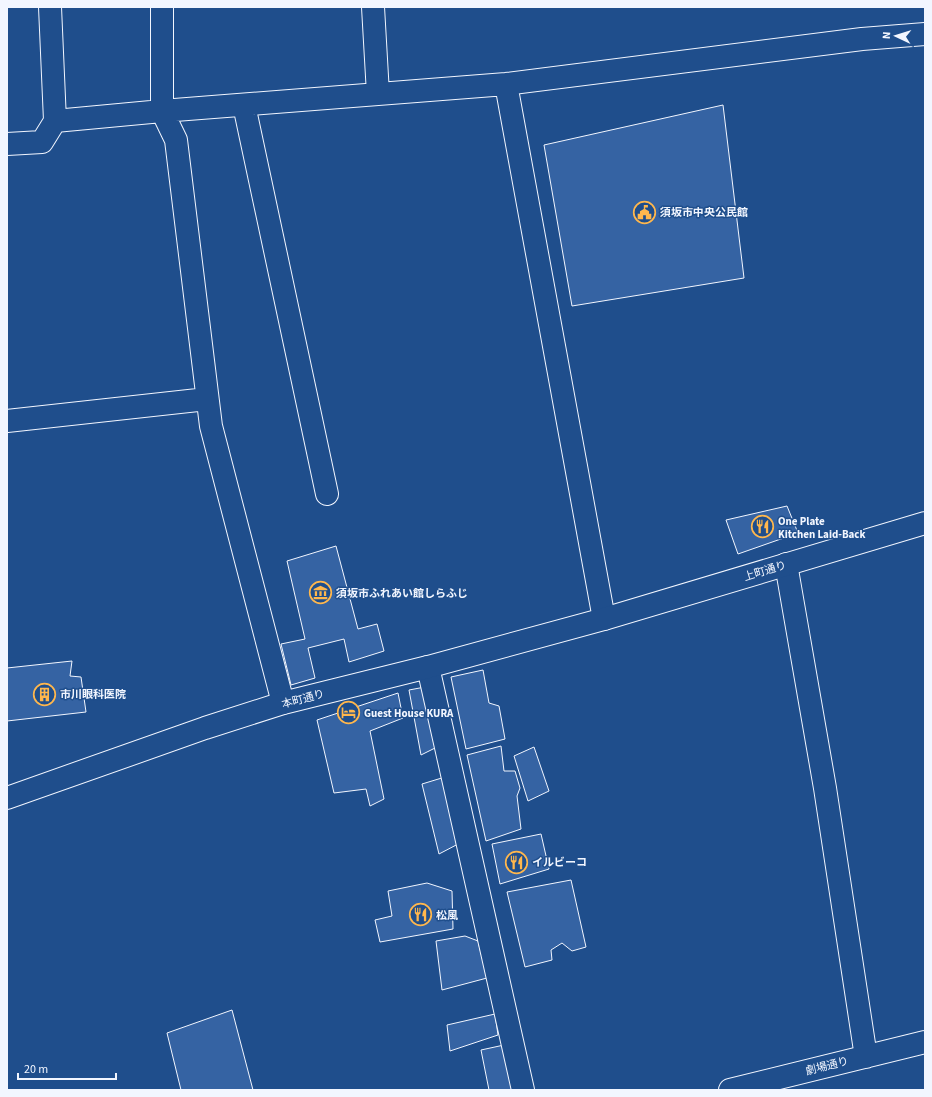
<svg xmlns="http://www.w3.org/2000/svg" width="932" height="1097" font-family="'Source Sans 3','Noto Sans JP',sans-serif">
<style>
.building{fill:#3563a3;stroke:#f2f6ff}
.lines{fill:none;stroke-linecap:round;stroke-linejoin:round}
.minor-casing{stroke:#f2f6ff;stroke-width:24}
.trunk-casing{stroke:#f2f6ff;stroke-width:24}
.minor{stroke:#1f4e8c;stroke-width:22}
.trunk{stroke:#1f4e8c;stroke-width:22}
.labels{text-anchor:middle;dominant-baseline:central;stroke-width:3;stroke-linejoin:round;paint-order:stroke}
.poi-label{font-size:11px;font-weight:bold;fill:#f2f6ff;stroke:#1f4e8c;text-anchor:start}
.street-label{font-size:11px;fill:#f2f6ff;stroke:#1f4e8c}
</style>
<rect width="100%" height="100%" fill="#1f4e8c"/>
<!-- building -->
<path class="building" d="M 723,105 L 744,278 L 572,306 L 544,145 Z
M 787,506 L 798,533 L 738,554 L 726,520 Z
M 336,546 L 358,629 L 377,624 L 384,651 L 349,662 L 344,639 L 308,648 L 315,678 L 291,685 L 281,644 L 305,639 L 287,561 Z
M 72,661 L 70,676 L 81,677 L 86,712 L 7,721 L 7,668 Z
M 483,670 L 489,703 L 499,706 L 505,739 L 466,749 L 451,677 Z
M 425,687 L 437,747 L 421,755 L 409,690 Z
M 398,693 L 403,718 L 370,731 L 384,799 L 370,806 L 366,789 L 334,793 L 317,720 Z
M 501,746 L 504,771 L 515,771 L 520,788 L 517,796 L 521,829 L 486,841 L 467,755 Z
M 534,747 L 549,791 L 528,801 L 514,756 Z
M 445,777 L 460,843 L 439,854 L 422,784 Z
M 541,834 L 549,869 L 500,884 L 492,844 Z
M 571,880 L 586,947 L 572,951 L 562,943 L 551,950 L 552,960 L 525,967 L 507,892 Z
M 427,883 L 452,891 L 453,929 L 380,942 L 375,920 L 392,916 L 388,891 Z
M 465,936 L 478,941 L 487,978 L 442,990 L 436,941 Z
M 232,1010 L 253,1090 L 181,1090 L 167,1033 Z
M 495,1014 L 498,1035 L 450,1051 L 447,1025 Z
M 504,1045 L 514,1090 L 489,1090 L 481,1050 Z"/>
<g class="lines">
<defs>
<path id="minor" d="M 162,7 L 162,111 L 176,140 L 211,426 L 283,703
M 373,7 L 378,94
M 506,84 L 604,619
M 244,105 L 327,494
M 55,121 L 162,111 L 506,84 L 862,39 L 925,34
M 7,144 L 42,142 L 55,121 L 50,7
M 7,421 L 207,399
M 786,564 L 825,788 L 866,1057
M 428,667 L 523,1090
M 730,1090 L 925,1042"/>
<path id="trunk" d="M 7,798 L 205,728 L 283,703 L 428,667 L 604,619 L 925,523"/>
</defs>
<!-- minor casing -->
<use href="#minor" class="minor-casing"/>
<!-- trunk casing -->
<use href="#trunk" class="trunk-casing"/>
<!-- minor -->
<use href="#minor" class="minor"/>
<!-- trunk -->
<use href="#trunk" class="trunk"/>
</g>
<!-- icons -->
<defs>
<symbol id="civic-ring" viewBox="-11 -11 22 22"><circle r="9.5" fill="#1f4e8c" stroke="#ffb74d" stroke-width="1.5"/><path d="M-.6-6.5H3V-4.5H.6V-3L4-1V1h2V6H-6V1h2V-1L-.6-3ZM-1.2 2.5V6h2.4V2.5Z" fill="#ffb74d"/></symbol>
<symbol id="restaurant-ring" viewBox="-11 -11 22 22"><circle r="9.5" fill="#1f4e8c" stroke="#ffb74d" stroke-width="1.5"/><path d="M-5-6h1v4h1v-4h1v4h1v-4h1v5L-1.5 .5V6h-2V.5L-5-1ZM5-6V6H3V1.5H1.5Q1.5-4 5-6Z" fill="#ffb74d"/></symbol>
<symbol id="museum-ring" viewBox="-11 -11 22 22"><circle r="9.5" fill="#1f4e8c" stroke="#ffb74d" stroke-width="1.5"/><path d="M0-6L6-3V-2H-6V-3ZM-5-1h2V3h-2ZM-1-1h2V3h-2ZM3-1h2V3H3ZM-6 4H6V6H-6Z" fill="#ffb74d"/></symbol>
<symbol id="building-ring" viewBox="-11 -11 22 22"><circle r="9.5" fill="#1f4e8c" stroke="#ffb74d" stroke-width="1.5"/><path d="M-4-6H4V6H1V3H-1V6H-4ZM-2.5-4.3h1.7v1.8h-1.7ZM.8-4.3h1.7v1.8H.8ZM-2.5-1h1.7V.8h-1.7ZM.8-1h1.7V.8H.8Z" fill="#ffb74d"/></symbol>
<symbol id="hotel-ring" viewBox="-11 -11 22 22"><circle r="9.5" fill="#1f4e8c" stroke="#ffb74d" stroke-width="1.5"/><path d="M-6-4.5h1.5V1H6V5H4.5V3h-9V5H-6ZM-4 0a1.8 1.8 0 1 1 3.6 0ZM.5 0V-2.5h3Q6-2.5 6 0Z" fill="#ffb74d"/></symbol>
</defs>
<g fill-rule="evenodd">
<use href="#civic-ring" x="632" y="200" width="25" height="25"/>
<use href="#restaurant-ring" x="750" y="514" width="25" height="25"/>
<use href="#museum-ring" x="308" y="580" width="25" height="25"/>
<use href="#building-ring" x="32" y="682" width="25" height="25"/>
<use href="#hotel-ring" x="336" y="700" width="25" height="25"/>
<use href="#restaurant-ring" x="504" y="850" width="25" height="25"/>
<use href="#restaurant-ring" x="408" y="902" width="25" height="25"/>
</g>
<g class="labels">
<!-- poi labels -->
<g class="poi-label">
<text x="660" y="212">須坂市中央公民館</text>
<text x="778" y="521">One Plate<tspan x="778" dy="13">Kitchen Laid-Back</tspan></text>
<text x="336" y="593">須坂市ふれあい館しらふじ</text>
<text x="60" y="694">市川眼科医院</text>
<text x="364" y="713">Guest House KURA</text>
<text x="532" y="862">イルビーコ</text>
<text x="436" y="915">松風</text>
</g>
<!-- street labels -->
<g class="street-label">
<text transform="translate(765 571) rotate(-17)">上町通り</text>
<text transform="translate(303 699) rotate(-15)">本町通り</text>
<text transform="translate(827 1066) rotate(-14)">劇場通り</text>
</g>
</g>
<!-- border -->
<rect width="932" height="1097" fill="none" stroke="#f2f6ff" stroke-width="16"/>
<!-- north arrow -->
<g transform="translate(896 36) rotate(274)" stroke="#1f4e8c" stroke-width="3" paint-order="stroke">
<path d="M0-3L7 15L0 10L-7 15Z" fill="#f2f6ff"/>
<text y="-6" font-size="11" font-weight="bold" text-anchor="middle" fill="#f2f6ff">N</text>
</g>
<!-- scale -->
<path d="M18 1073v6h98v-6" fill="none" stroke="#f2f6ff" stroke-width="2"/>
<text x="24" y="1073" font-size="12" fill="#f2f6ff" stroke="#1f4e8c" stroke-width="3" paint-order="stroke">20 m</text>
</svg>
